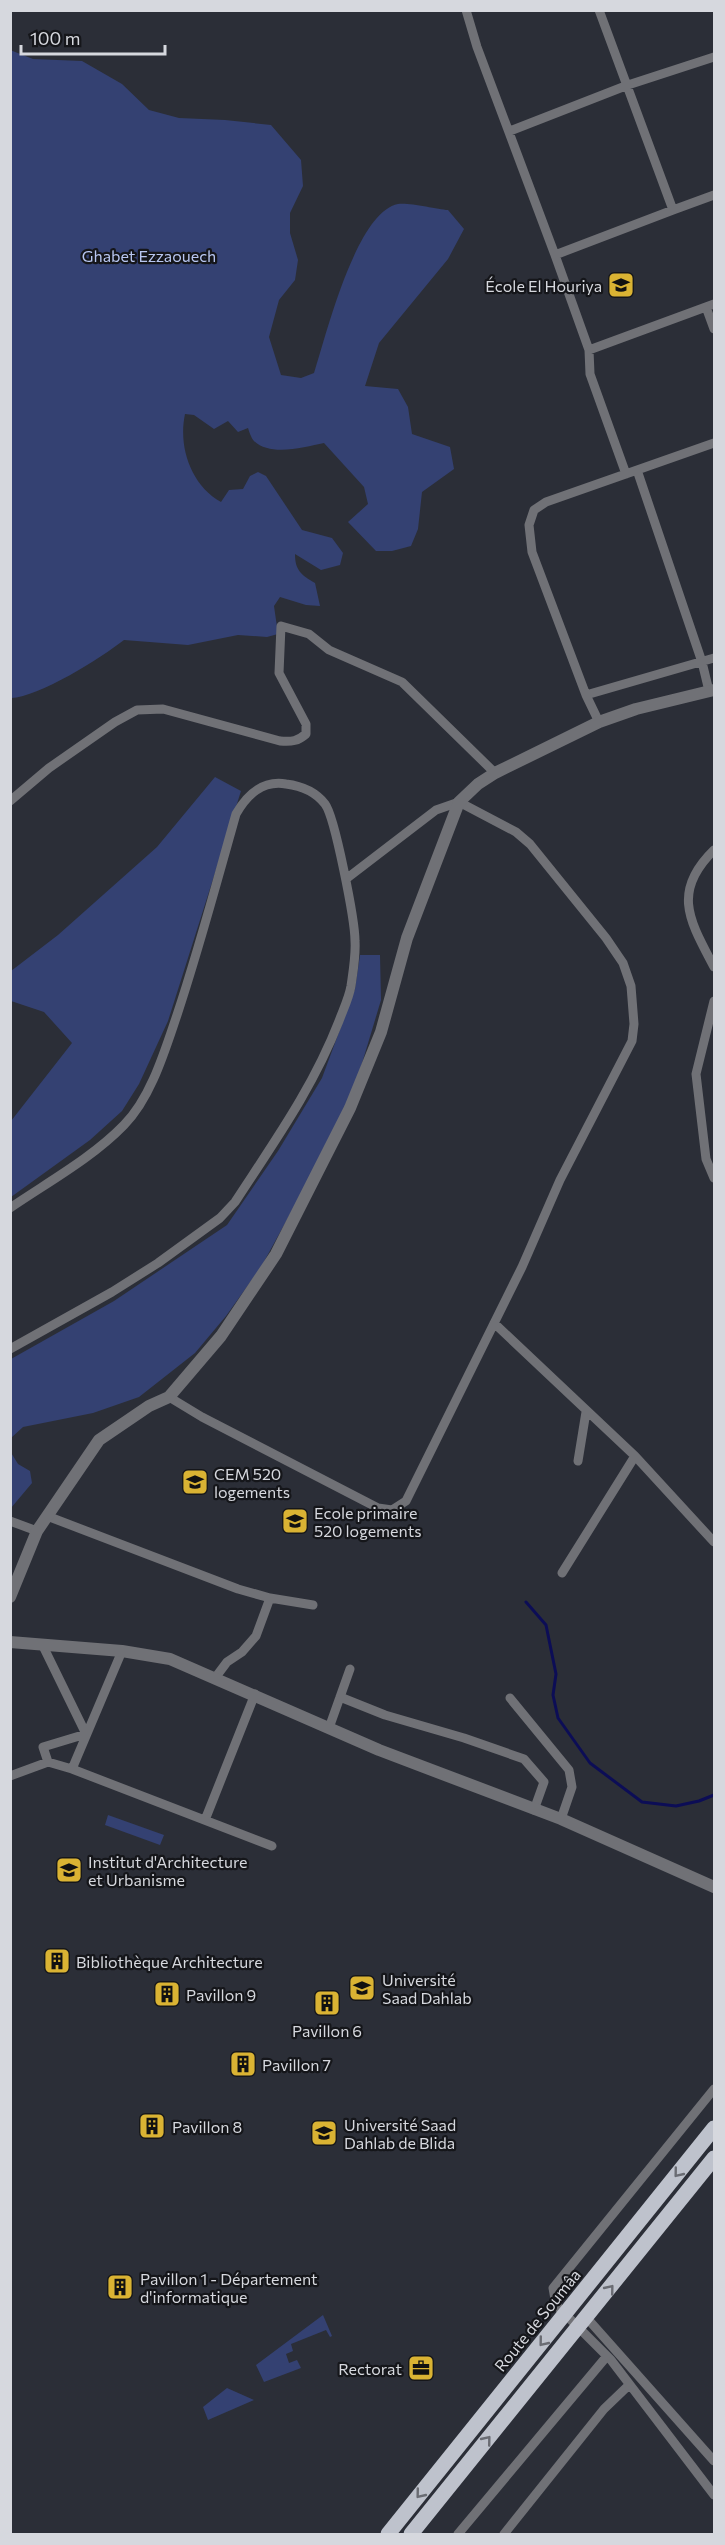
<svg xmlns="http://www.w3.org/2000/svg" width="725" height="2545" font-family="Commissioner,sans-serif">
<style>
.green{fill:#344172}
.lines{fill:none;stroke-linecap:round;stroke-linejoin:round}
.stream{stroke:#0c0d56;stroke-width:3}
.minor{stroke:#707176;stroke-width:9}
.tertiary{stroke:#707176;stroke-width:12}
.trunk{stroke:#bec2cc;stroke-width:15}
.oneway{stroke:#6a6c73}
.labels{text-anchor:middle;dominant-baseline:central;stroke-width:4.5;stroke-linejoin:round;paint-order:stroke}
.park-label{font-size:16px;fill:#b8c6f1;stroke:#15161a}
.poi-label{font-size:16px;fill:#d6d8de;stroke:#15161a;text-anchor:start}
.street-label{font-size:16px;fill:#d6d8de;stroke:#15161a}
</style>
<rect width="100%" height="100%" fill="#2b2e37"/>
<!-- green -->
<path class="green" d="M 10,50 L 33,59 L 82,61 L 122,84 L 149,110 L 179,118 L 225,120 L 271,125 L 301,160 L 303,186 L 290,213 L 290,233 L 298,260 L 295,280 L 279,300 L 269,337 L 281,375 L 301,378 L 314,373 C 326,336 356,212 398,204 C 407,202 437,209 448,210 L 464,229 L 448,259 L 379,343 L 365,386 L 398,389 L 408,407 L 412,434 L 450,447 L 454,469 L 422,492 L 418,529 L 411,546 L 392,551 L 376,551 L 348,522 L 368,504 L 364,487 L 324,443 C 304,447 271,457 254,441 C 251,438 249,431 248,428 L 238,432 L 228,421 L 214,429 L 194,415 L 185,414 C 178,447 191,485 221,502 L 229,490 L 243,489 L 250,476 L 258,472 L 266,476 L 302,530 L 332,538 L 343,553 L 340,565 L 321,570 L 295,554 C 295,570 301,575 315,583 L 320,606 L 306,605 L 280,597 L 274,606 L 278,634 L 267,637 L 238,635 L 188,645 L 124,640 C 101,658 39,697 11,698 Z
M 215,777 L 241,791 L 168,1021 L 139,1084 L 122,1111 L 90,1140 L 11,1197 L 11,1121 L 72,1043 L 44,1012 L 11,1001 L 11,971 L 58,935 L 157,847 Z
M 360,955 L 380,955 L 381,1000 L 360,1070 L 334,1134 L 261,1267 L 226,1316 L 195,1353 L 139,1397 L 93,1413 L 23,1427 L 11,1438 L 11,1359 L 114,1301 L 227,1225 L 278,1151 L 322,1078 L 355,989 Z
M 10,1451 L 18,1464 L 30,1471 L 32,1483 L 11,1508 Z
M 108,1815 L 164,1835 L 160,1845 L 105,1825 Z
M 323,2315 L 332,2336 L 330,2337 L 326,2330 L 291,2344 L 293,2351 L 286,2354 L 289,2363 L 297,2360 L 301,2368 L 264,2382 L 256,2365 Z
M 227,2388 L 254,2400 L 208,2420 L 203,2407 Z"/>
<g class="lines">
<!-- stream -->
<path class="stream" d="M 526,1602 L 546,1625 L 556,1674 L 553,1695 L 558,1718 L 590,1763 L 642,1802 L 676,1806 L 699,1801 L 714,1795"/>
<!-- minor -->
<path class="minor" d="M 466,10 L 477,47 L 555,255 L 673,210
M 599,10 L 673,210 L 714,195
M 510,131 L 628,85 L 714,57
M 555,255 L 589,350 L 590,374 L 626,474
M 706,307 L 714,329
M 589,350 L 714,304
M 637,470 L 702,662 L 709,691
M 586,695 L 714,658
M 599,722 L 586,695 L 532,552 L 529,525 L 534,510 L 546,502 L 714,443
M 10,801 L 49,768 L 115,722 L 137,710 L 163,709 L 280,741 C 292,742 298,741 306,734 L 306,724 L 279,673 L 281,626 L 309,634 L 329,650 L 402,682 L 495,773
M 714,850 C 671,892 690,921 714,967
M 714,1001 L 696,1074 L 706,1159 L 714,1178
M 10,1208 C 48,1182 92,1158 124,1125 C 151,1098 165,1050 177,1015 C 199,949 217,881 236,814 C 247,795 262,780 286,784 C 302,786 315,791 325,804 C 335,817 355,921 355,941 C 356,955 353,972 351,986 C 349,998 343,1010 339,1021 C 313,1088 274,1142 235,1202 L 220,1218 L 158,1263 L 112,1292 L 10,1349
M 494,1323 L 635,1456 L 714,1542
M 169,1397 L 202,1417 L 378,1508 L 392,1510 L 406,1501 L 522,1267 L 560,1180 L 632,1041 L 634,1024 L 631,986 L 623,963 L 606,938 L 530,844 L 516,832 L 459,802 L 436,810 L 346,879
M 578,1461 L 586,1412
M 47,1516 L 238,1589 L 270,1598 L 313,1605
M 10,1521 L 37,1531
M 562,1573 L 635,1456
M 43,1646 L 86,1734 L 43,1747 L 48,1762
M 215,1678 L 227,1662 L 242,1652 L 256,1636 L 270,1598
M 340,1697 L 385,1715 L 464,1738 L 524,1759 L 544,1782 L 534,1810
M 510,1698 L 569,1770 L 572,1787 L 561,1819
M 329,1728 L 350,1669
M 72,1769 L 272,1846
M 10,1776 L 48,1762 L 72,1769 L 122,1651
M 205,1820 L 255,1694
M 714,2089 L 553,2288 L 556,2305 L 611,2360 L 714,2495
M 586,2317 L 714,2461
M 458,2534 L 607,2356
M 504,2534 L 604,2409 L 629,2385"/>
<!-- tertiary -->
<path class="tertiary" d="M 10,1597 L 37,1531 L 99,1440 L 149,1406 L 169,1397 L 221,1336 L 276,1254 L 350,1108 L 381,1032 L 407,938 L 459,802 L 478,784 L 495,773 L 599,722 L 636,709 L 714,690
M 10,1642 L 122,1651 L 170,1659 L 379,1750 L 561,1819 L 714,1887"/>
<!-- trunk -->
<path class="trunk" d="M 388,2534 L 714,2128
M 411,2534 L 714,2158"/>
</g>
<!-- one-way arrows -->
<defs><path id="oneway-chevron" d="M-2-3.5L2.5 0L-2 3.5" fill="none" stroke-width="1.6" stroke-linecap="round" stroke-linejoin="round" transform="scale(1.5)"/></defs>
<g class="oneway">
<use href="#oneway-chevron" transform="translate(678 2173) rotate(129)"/>
<use href="#oneway-chevron" transform="translate(610 2289) rotate(-51)"/>
<use href="#oneway-chevron" transform="translate(543 2342) rotate(129)"/>
<use href="#oneway-chevron" transform="translate(487 2440) rotate(-51)"/>
<use href="#oneway-chevron" transform="translate(420 2494) rotate(129)"/>
</g>
<!-- icons -->
<defs>
<symbol id="school-square" viewBox="-11 -11 22 22"><rect x="-9" y="-9" width="18" height="18" rx="4" fill="#dab333" stroke="#15161a"/><path d="M0-5L7-2L0 1L-7-2ZM-4 1L0 2.5L4 1V4Q0 6-4 4Z" fill="#111"/></symbol>
<symbol id="university-square" viewBox="-11 -11 22 22"><rect x="-9" y="-9" width="18" height="18" rx="4" fill="#dab333" stroke="#15161a"/><path d="M0-5L7-2L0 1L-7-2ZM-4 1L0 2.5L4 1V4Q0 6-4 4Z" fill="#111"/></symbol>
<symbol id="building-square" viewBox="-11 -11 22 22"><rect x="-9" y="-9" width="18" height="18" rx="4" fill="#dab333" stroke="#15161a"/><path d="M-4-6H4V6H1V3H-1V6H-4ZM-2.5-4.3h1.7v1.8h-1.7ZM.8-4.3h1.7v1.8H.8ZM-2.5-1h1.7V.8h-1.7ZM.8-1h1.7V.8H.8Z" fill="#111"/></symbol>
<symbol id="office-square" viewBox="-11 -11 22 22"><rect x="-9" y="-9" width="18" height="18" rx="4" fill="#dab333" stroke="#15161a"/><path d="M-6-3h4V-5.5h4V-3h4V5H-6ZM-1-4.5V-3h2v-1.5ZM-6 0V1H6V0Z" fill="#111"/></symbol>
</defs>
<g fill-rule="evenodd">
<use href="#school-square" x="606" y="270" width="30" height="30"/>
<use href="#school-square" x="180" y="1467" width="30" height="30"/>
<use href="#school-square" x="280" y="1506" width="30" height="30"/>
<use href="#university-square" x="54" y="1855" width="30" height="30"/>
<use href="#building-square" x="42" y="1946" width="30" height="30"/>
<use href="#university-square" x="347" y="1973" width="30" height="30"/>
<use href="#building-square" x="152" y="1979" width="30" height="30"/>
<use href="#building-square" x="312" y="1988" width="30" height="30"/>
<use href="#building-square" x="228" y="2049" width="30" height="30"/>
<use href="#building-square" x="137" y="2111" width="30" height="30"/>
<use href="#university-square" x="309" y="2118" width="30" height="30"/>
<use href="#building-square" x="105" y="2272" width="30" height="30"/>
<use href="#office-square" x="406" y="2353" width="30" height="30"/>
</g>
<g class="labels">
<!-- park labels -->
<g class="park-label">
<text x="149" y="255">Ghabet Ezzaouech</text>
</g>
<!-- poi labels -->
<g class="poi-label">
<text x="602" y="285" text-anchor="end">École El Houriya</text>
<text x="214" y="1473">CEM 520<tspan x="214" dy="18">logements</tspan></text>
<text x="314" y="1512">Ecole primaire<tspan x="314" dy="18">520 logements</tspan></text>
<text x="88" y="1861">Institut d'Architecture<tspan x="88" dy="18">et Urbanisme</tspan></text>
<text x="76" y="1961">Bibliothèque Architecture</text>
<text x="382" y="1979">Université<tspan x="382" dy="18">Saad Dahlab</tspan></text>
<text x="186" y="1994">Pavillon 9</text>
<text x="327" y="2030" text-anchor="middle">Pavillon 6</text>
<text x="262" y="2064">Pavillon 7</text>
<text x="344" y="2124">Université Saad<tspan x="344" dy="18">Dahlab de Blida</tspan></text>
<text x="172" y="2126">Pavillon 8</text>
<text x="140" y="2278">Pavillon 1 - Département<tspan x="140" dy="18">d'informatique</tspan></text>
<text x="402" y="2368" text-anchor="end">Rectorat</text>
</g>
<!-- street labels -->
<g class="street-label">
<text transform="translate(537 2320) rotate(-51)">Route de Soumâa</text>
</g>
</g>
<!-- border -->
<rect width="725" height="2545" fill="none" stroke="#d6d8de" stroke-width="24"/>
<!-- scale -->
<path d="M21 45v9h144v-9" fill="none" stroke="#d6d8de" stroke-width="3"/>
<text x="30" y="45" font-size="18" fill="#d6d8de" stroke="#15161a" stroke-width="4.5" paint-order="stroke">100 m</text>
</svg>
